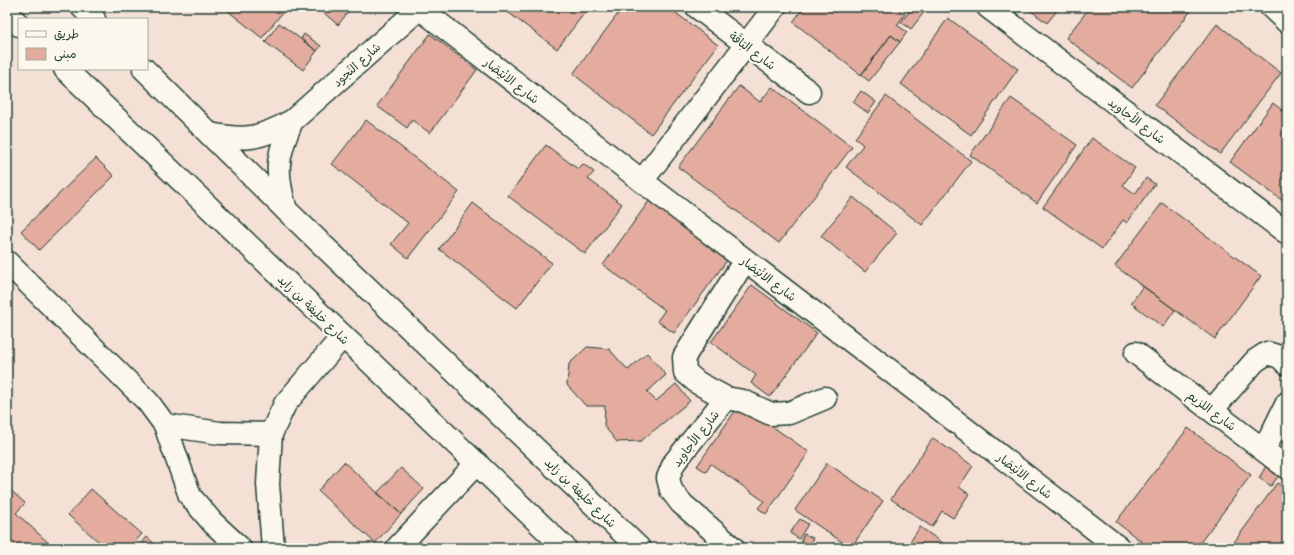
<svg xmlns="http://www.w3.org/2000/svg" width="1294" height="555" font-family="'Playpen Sans','Playpen Sans Arabic',sans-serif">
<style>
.building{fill:#e4ab9f;stroke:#1f3d34}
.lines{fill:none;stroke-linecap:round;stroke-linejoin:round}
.minor-casing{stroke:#1f3d34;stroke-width:25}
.major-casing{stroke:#1f3d34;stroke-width:25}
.minor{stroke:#fbf7ec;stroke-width:22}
.major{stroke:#fbf7ec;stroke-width:22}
.labels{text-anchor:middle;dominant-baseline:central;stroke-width:4;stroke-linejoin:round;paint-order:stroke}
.street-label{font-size:12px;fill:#1f3d34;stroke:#fbf7ec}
</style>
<rect width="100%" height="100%" fill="#f4e0d5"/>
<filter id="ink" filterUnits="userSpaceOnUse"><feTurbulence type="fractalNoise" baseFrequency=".025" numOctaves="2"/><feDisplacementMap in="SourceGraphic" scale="8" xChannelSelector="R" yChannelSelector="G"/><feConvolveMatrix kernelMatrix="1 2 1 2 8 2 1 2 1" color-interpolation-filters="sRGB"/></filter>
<g filter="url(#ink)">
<!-- building -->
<path class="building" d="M 223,7 L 287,7 L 262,38 Z
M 328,7 L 352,7 L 338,25 L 324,13 Z
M 501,7 L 589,7 L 557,49 Z
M 623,7 L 668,7 L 718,45 L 651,134 L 573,74 Z
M 804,7 L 896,7 L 905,14 L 897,25 L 907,32 L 900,42 L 891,35 L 861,75 L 793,22 Z
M 913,7 L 928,7 L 911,29 L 901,22 Z
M 1026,7 L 1060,7 L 1047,23 Z
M 1090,7 L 1193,7 L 1193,8 L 1132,88 L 1066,38 Z
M 948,18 L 1018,69 L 971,135 L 901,84 Z
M 279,23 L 317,51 L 303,70 L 265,42 Z
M 1217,24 L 1281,73 L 1220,154 L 1155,105 Z
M 304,34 L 321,46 L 317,51 L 301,39 Z
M 430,34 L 477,70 L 430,133 L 412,120 L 407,128 L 377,106 Z
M 891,35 L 900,42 L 869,81 L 861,75 Z
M 739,86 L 760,102 L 772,87 L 852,147 L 779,243 L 678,167 Z
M 861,91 L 876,102 L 868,113 L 853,102 Z
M 886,96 L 971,161 L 922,225 L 846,167 L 863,145 L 855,138 Z
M 1011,98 L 1077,145 L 1037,203 L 970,155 Z
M 1273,103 L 1287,114 L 1287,204 L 1230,162 Z
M 366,120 L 459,192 L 408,258 L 391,244 L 408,223 L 332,164 Z
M 1092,138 L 1135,168 L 1123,185 L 1135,194 L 1146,178 L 1155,184 L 1127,223 L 1123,220 L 1102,249 L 1043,207 Z
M 546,145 L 578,169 L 583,164 L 594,172 L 588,179 L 622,204 L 585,254 L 508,196 Z
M 96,158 L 114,176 L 39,250 L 21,231 Z
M 853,197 L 897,233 L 865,272 L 821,236 Z
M 649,201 L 728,259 L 674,333 L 657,321 L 665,310 L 603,265 Z
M 473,203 L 552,263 L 517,308 L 439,249 Z
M 1162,203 L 1261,276 L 1215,339 L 1115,266 Z
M 752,285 L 817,333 L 770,397 L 751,383 L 756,375 L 711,342 Z
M 1143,286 L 1175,310 L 1163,327 L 1131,303 Z
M 587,347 L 609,349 L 628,370 L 647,353 L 666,375 L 647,392 L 656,401 L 676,384 L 690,401 L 641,441 L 617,442 L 604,426 L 605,406 L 586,406 L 567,385 L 569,364 Z
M 740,404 L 809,452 L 766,514 L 758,508 L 764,501 L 711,464 L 706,472 L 697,466 Z
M 1188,428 L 1251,475 L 1196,548 L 1150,548 L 1116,522 Z
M 933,438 L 973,466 L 959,487 L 969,494 L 953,518 L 942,511 L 932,527 L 891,499 Z
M 344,462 L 401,514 L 375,543 L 318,491 Z
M 827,463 L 883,501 L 851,548 L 795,510 Z
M 1266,466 L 1279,475 L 1271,486 L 1259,478 Z
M 401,468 L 424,489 L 401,514 L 377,493 Z
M 1277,483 L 1287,490 L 1287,548 L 1230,548 Z
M 7,487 L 25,503 L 16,513 L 52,546 L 51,548 L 7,548 Z
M 91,489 L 142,534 L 129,548 L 106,548 L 68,515 Z
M 800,519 L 808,524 L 799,539 L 790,533 Z
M 920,527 L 950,548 L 906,548 Z
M 804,534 L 813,538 L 809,545 L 801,541 Z
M 147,537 L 159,548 L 137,548 Z
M 833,543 L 841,548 L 829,548 Z"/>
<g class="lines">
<defs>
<path id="minor" d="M 418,7 L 642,181 L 923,396 L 1119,548
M 697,7 L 809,92
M 988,7 L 1287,233
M 210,134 C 245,141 259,139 292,121 L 421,7
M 642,181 L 775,7
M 286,210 C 275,173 276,157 292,121
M 745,260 L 684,357 L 685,372 L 698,383 L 726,398 L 743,401 L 771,414 L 789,413 L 825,398
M 7,262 L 148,402 L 165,425 L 190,496 L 212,522 L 240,548
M 1136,353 L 1287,468
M 726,398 L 674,463 L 668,478 L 671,490 L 681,503 L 733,548
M 1212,410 L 1255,361 L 1267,353 L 1280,357 L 1287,364
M 165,425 L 220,433 L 271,434
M 1264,450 L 1287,403
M 273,548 L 268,484 L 271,434 L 285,404 L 343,336
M 397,548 L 477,463"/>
<path id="major" d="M 82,7 L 94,19
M 1271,7 L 1287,22
M 7,13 L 19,25
M 65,69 L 343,336 L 565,548
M 144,69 L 286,210 L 639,548"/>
</defs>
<!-- minor casing -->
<use href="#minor" class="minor-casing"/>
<!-- major casing -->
<use href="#major" class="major-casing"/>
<!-- minor -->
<use href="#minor" class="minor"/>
<!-- major -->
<use href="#major" class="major"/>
</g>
</g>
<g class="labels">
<!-- street labels -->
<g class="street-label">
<text transform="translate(753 50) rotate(37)">شارع البَاقَة</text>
<text transform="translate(356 64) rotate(-42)">شارع النُجود</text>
<text transform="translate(512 80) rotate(38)">شارع الانْتِصَار</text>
<text transform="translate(1137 120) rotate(37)">شارع الأجاويد</text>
<text transform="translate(769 278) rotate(37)">شارع الانْتِصَار</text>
<text transform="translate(314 309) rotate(44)">شارع خليفة بن زايد</text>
<text transform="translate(1212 410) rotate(37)">شارع اللزيم</text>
<text transform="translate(695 438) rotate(-52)">شارع الأجاويد</text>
<text transform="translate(1025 475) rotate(38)">شارع الانْتِصَار</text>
<text transform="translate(581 492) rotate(44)">شارع خليفة بن زايد</text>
</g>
</g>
<!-- margin -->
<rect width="1294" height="555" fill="none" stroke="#fbf7ec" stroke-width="24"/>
<rect x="12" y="12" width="1270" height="531" fill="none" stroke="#1f3d34" stroke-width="1.5" filter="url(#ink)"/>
<!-- legend -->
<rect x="18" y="18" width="130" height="52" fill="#fbf7ec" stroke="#a3ada2"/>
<rect x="26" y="31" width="20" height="6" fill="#fbf7ec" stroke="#a3ada2"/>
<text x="54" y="38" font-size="12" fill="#1f3d34">طريق</text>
<rect x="26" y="48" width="20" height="12" fill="#e4ab9f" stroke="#a3ada2"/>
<text x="54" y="58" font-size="12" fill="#1f3d34">مبنى</text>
</svg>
